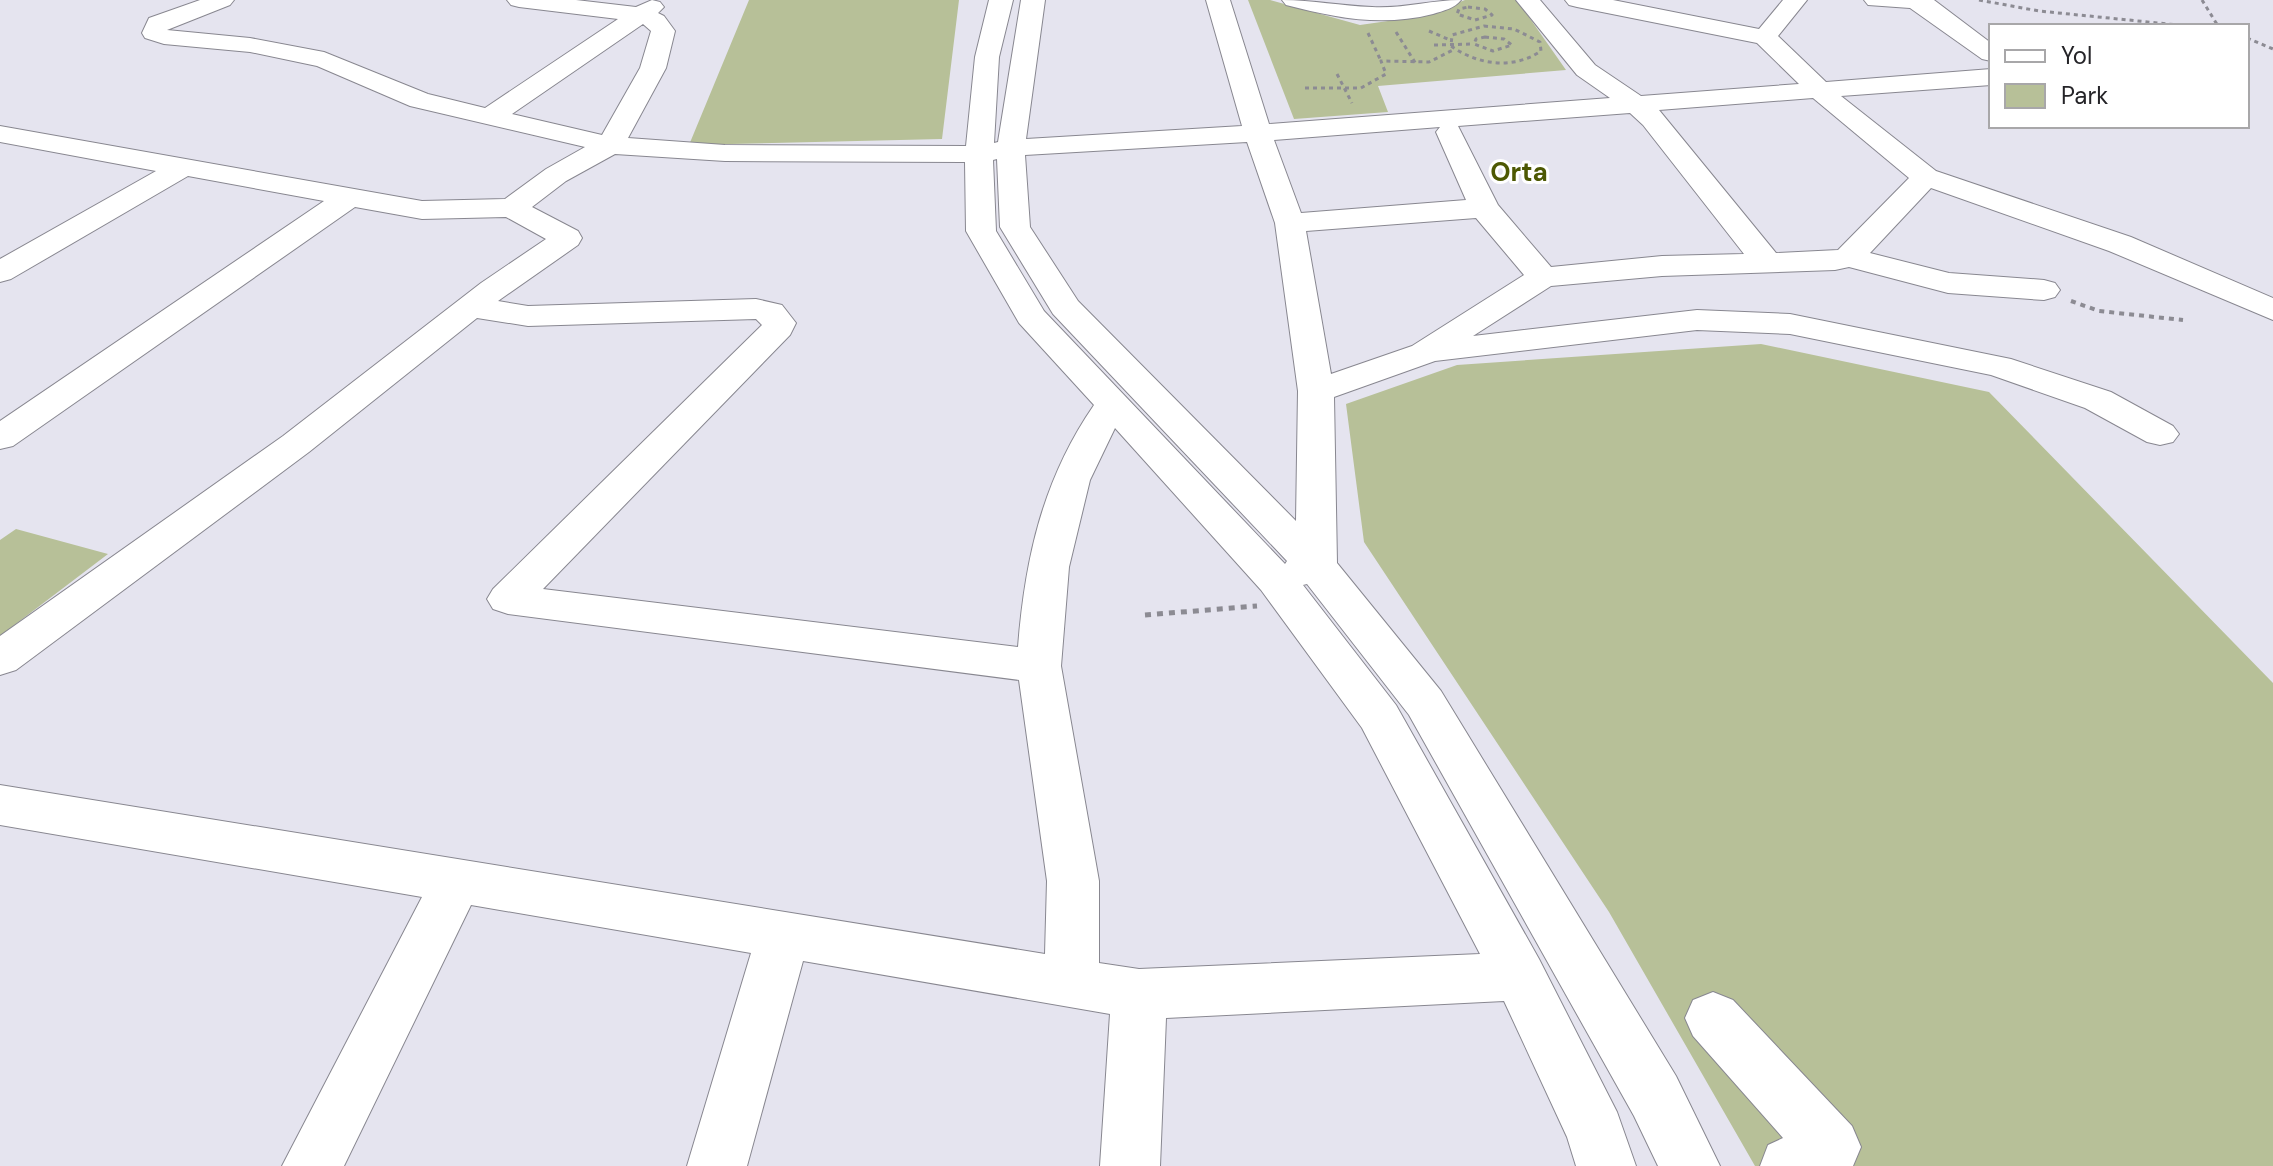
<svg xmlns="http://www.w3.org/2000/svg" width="2273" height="1166" font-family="'DM Sans',sans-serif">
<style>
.green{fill:#b7c098}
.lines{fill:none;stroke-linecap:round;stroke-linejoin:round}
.minor-casing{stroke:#888790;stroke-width:2}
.path-far2{stroke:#8c8b93;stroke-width:3;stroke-dasharray:4 4;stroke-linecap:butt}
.path-far1{stroke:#8c8b93;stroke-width:4;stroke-dasharray:5 5;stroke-linecap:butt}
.path{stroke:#8c8b93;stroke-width:5;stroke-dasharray:6 6;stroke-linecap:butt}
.minor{fill:#fff;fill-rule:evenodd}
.labels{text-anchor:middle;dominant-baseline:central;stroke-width:6;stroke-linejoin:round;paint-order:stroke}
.far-district-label{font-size:26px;font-weight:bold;fill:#4d5803;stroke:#fff}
</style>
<rect width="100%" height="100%" fill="#e5e4ef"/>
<!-- green -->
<path class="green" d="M 749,0 L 959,0 L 942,139 L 689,145 Z
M 1248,0 L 1270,0 L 1360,25 L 1423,16 L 1465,0 L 1517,0 L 1566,70 L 1378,86 L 1388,112 L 1294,119 Z
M 1761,344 L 1989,392 L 2273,683 L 2273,1166 L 1755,1166 L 1609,912 L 1364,542 L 1346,404 L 1457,365 Z
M 16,529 L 108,554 L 0,636 L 0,540 Z"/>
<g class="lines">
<defs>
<path id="minor" d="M 200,0 L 234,0 L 230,5 L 167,30 L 250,38 L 324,52 L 428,94 L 485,108 L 618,19 L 519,7 L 511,5 L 507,0 L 576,0 L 636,7 L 652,0 L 660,2 L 664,7 L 658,13 L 664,16 L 675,31 L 666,68 L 628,138 L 725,145 L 966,146 L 975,57 L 989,0 L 1013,0 L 999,57 L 994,143 L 998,142 L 1021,0 L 1045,0 L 1026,139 L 1242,126 L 1206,0 L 1230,0 L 1269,124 L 1610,98 L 1577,75 L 1516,0 L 1540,0 L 1595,65 L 1641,96 L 1799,84 L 1757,43 L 1577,7 L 1569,5 L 1565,0 L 1613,0 L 1759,29 L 1783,0 L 1807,0 L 1778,36 L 1826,82 L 1991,69 L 1991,85 L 1841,96 L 1936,171 L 2131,237 L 2273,298 L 2273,320 L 2109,251 L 1931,188 L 1870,253 L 1949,273 L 2044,280 L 2055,283 L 2060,290 L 2055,297 L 2044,300 L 1948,293 L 1849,267 L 1835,270 L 1662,276 L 1551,286 L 1473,336 L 1697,310 L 1790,314 L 2011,359 L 2111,392 L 2173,426 L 2179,434 L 2173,442 L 2160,445 L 2147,442 L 2085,408 L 1991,375 L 1790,334 L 1697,330 L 1435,361 L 1334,397 L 1337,563 L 1441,691 L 1676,1076 L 1720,1166 L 1658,1166 L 1634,1116 L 1409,715 L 1307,584 L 1303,585 L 1396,705 L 1539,959 L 1617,1112 L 1636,1166 L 1576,1166 L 1567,1137 L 1504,1001 L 1166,1018 L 1160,1166 L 1100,1166 L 1110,1014 L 803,961 L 747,1166 L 687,1166 L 751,953 L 471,905 L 344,1166 L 282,1166 L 422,897 L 0,825 L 0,785 L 1045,954 L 1047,881 L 1019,680 L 508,614 L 493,609 L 487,599 L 493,589 L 762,325 L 756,319 L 528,326 L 477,318 L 309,452 L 16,670 L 0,675 L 0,636 L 283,436 L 481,283 L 546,239 L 506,217 L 422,219 L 355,207 L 13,446 L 0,449 L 0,421 L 324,201 L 188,176 L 11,279 L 0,282 L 0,259 L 156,171 L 0,142 L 0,126 L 422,201 L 505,199 L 546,169 L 585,147 L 410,106 L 317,66 L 250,52 L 164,44 L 145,38 L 142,33 L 149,18 ZM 643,24 L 651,31 L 640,68 L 602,135 L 512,114 ZM 1813,98 L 1909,178 L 1838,250 L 1776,253 L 1659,110 ZM 1630,113 L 1643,125 L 1744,254 L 1662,256 L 1551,267 L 1498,205 L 1458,126 ZM 1440,127 L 1436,132 L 1466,200 L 1301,213 L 1274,140 ZM 1247,142 L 1275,223 L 1298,391 L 1296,521 L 1078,301 L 1030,227 L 1025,155 ZM 615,154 L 725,161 L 965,162 L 966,231 L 1019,323 L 1094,405 C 1043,479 1025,558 1018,647 L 543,589 L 790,335 L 796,323 L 782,305 L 756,299 L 528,306 L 498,301 L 578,245 L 582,238 L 578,231 L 532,207 L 566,181 ZM 997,159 L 1000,227 L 1053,314 L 1287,561 L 1285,564 L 1044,311 L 996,231 L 993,160 ZM 1476,218 L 1524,275 L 1412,346 L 1331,374 L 1306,231 ZM 1115,428 L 1261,590 L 1362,728 L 1480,954 L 1139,969 L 1099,963 L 1099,881 L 1061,666 L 1069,567 L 1090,480 Z
M 1282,0 C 1313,0 1341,6 1372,7 C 1402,9 1430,0 1461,0 C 1455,8 1443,11 1433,14 C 1382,27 1336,18 1286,5 Z
M 1864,0 L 1934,0 L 1991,43 L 1991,61 L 1982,59 L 1910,8 L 1868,5 Z
M 1713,992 L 1733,1000 L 1852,1126 L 1861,1147 L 1853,1166 L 1760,1166 L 1768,1145 L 1783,1138 L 1693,1036 L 1685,1018 L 1693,1000 Z"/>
</defs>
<!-- minor casing -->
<use href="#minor" class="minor-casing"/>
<!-- path-far2 -->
<path class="path-far2" d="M 1979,0 L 2039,11 L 2188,26
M 2202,0 L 2218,26
M 1468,7 L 1485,9 L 1492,15 L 1475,20 L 1457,14 L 1459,9 Z
M 1484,26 L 1514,29 L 1540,42 L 1541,51 C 1513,70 1478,65 1451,46 L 1452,35 Z
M 1429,31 L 1450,40
M 1396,32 L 1416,64
M 1368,33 L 1381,61
M 1485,37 L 1504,39 L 1512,45 L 1493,51 L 1474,44 L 1476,39 Z
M 2247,38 L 2273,49
M 1434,45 L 1474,44
M 1337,74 L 1352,103
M 1305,88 L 1361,88 L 1386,74 L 1381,61 L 1429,62 L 1455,49"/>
<!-- path-far1 -->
<path class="path-far1" d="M 2071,301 L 2099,311 L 2183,320"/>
<!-- path -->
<path class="path" d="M 1145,615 L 1257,606"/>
<!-- minor -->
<use href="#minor" class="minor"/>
</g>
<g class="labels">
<!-- far-district labels -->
<g class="far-district-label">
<text x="1519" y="172">Orta</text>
</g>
</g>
<!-- legend -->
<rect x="1989" y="24" width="260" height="104" fill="#ffffff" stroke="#a8a7a9" stroke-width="2"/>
<rect x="2005" y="50" width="40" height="12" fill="#ffffff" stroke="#a8a7a9" stroke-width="2"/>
<text x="2061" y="64" font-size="24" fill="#252428">Yol</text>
<rect x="2005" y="84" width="40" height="24" fill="#b7c098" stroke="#a8a7a9" stroke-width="2"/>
<text x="2061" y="104" font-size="24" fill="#252428">Park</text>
</svg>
